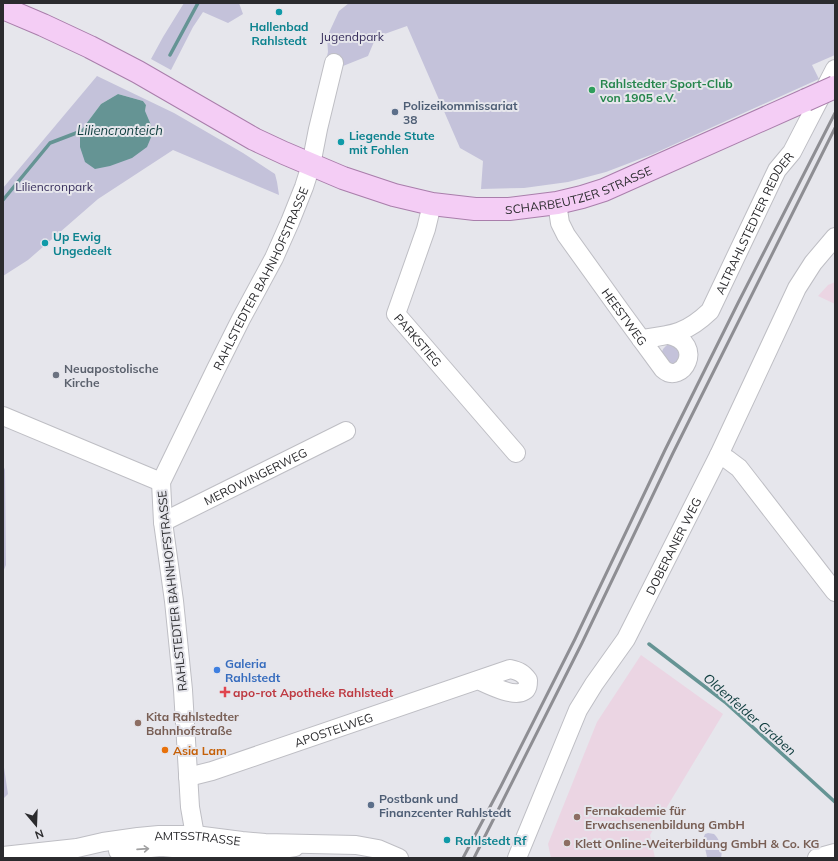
<svg xmlns="http://www.w3.org/2000/svg" width="838" height="861" font-family="Mulish,sans-serif">
<style>
.education{fill:#ebd5e3}
.green{fill:#c4c2da;fill-rule:evenodd}
.water{fill:#659494}
.lines{fill:none;stroke-linecap:round;stroke-linejoin:round}
.stream{stroke:#659494;stroke-width:3.5}
.minor-casing{stroke:#bebec4;stroke-width:20}
.major-casing{stroke:#a97eab;stroke-width:24}
.minor{stroke:#fff;stroke-width:18}
.major{stroke:#f4cdf5;stroke-width:22}
.rail{stroke:#8e8e93;stroke-width:3}
.major-bridge-casing{stroke:#a97eab;stroke-width:24;stroke-linecap:butt}
.major-bridge{stroke:#f4cdf5;stroke-width:22}
.oneway{stroke:#a0a0a1}
.culture-dot{fill:#0f9aa8;stroke:#e6e6ec;stroke-width:1.5}
.leisure-dot{fill:#2e9e5b;stroke:#e6e6ec;stroke-width:1.5}
.service-dot{fill:#5c6f8a;stroke:#e6e6ec;stroke-width:1.5}
.worship-dot{fill:#6b7280;stroke:#e6e6ec;stroke-width:1.5}
.shop-dot{fill:#3f7fe0;stroke:#e6e6ec;stroke-width:1.5}
.health-dot{fill:#e0444e;stroke:#e6e6ec;stroke-width:1.5}
.education-dot{fill:#8d6e63;stroke:#e6e6ec;stroke-width:1.5}
.food-dot{fill:#e8710a;stroke:#e6e6ec;stroke-width:1.5}
.labels{text-anchor:middle;dominant-baseline:central;stroke-width:4;stroke-linejoin:round;paint-order:stroke}
.culture-label{font-size:12px;font-weight:bold;fill:#0d838f;stroke:#e6e6ec;text-anchor:start}
.park-label{font-size:12px;fill:#362d5b;stroke:#e6e6ec}
.leisure-label{font-size:12px;font-weight:bold;fill:#27864d;stroke:#e6e6ec;text-anchor:start}
.service-label{font-size:12px;font-weight:bold;fill:#4e5e75;stroke:#e6e6ec;text-anchor:start}
.street-label{font-size:12px;fill:#2b2b2e;stroke:#e6e6ec}
.worship-label{font-size:12px;font-weight:bold;fill:#5b616d;stroke:#e6e6ec;text-anchor:start}
.shop-label{font-size:12px;font-weight:bold;fill:#366cbe;stroke:#e6e6ec;text-anchor:start}
.health-label{font-size:12px;font-weight:bold;fill:#be3a42;stroke:#e6e6ec;text-anchor:start}
.education-label{font-size:12px;font-weight:bold;fill:#785e54;stroke:#e6e6ec;text-anchor:start}
.food-label{font-size:12px;font-weight:bold;fill:#c56008;stroke:#e6e6ec;text-anchor:start}
.water-label{font-size:13px;font-style:italic;fill:#0e3c3d;stroke:#e6e6ec}
</style>
<rect width="100%" height="100%" fill="#e6e6ec"/>
<!-- education -->
<path class="education" d="M 835,282 L 835,304 L 818,296 L 828,285 Z
M 641,655 L 723,714 L 650,835 L 655,858 L 551,858 L 548,844 L 597,722 Z"/>
<!-- green -->
<path class="green" d="M 184,3 L 239,3 L 243,14 L 228,23 L 203,12 L 193,27 L 171,70 L 151,59 L 163,37 Z
M 349,3 L 835,3 L 835,55 L 812,65 L 819,79 L 653,154 L 606,172 L 568,182 L 524,188 L 481,189 L 483,161 L 460,148 L 407,26 L 376,37 L 368,56 L 323,74 L 328,52 L 327,37 L 339,11 Z
M 97,76 L 174,113 L 243,153 L 275,174 L 277,182 L 279,195 L 173,150 L 98,199 L 28,260 L 3,276 L 3,188 ZM 118,94 L 143,101 L 146,105 L 145,111 L 80,132 L 101,104 Z
M 670,343 L 679,345 L 679,365 L 664,363 C 661,352 660,350 670,343 Z
M 3,465 L 5,470 L 6,565 L 3,572 Z
M 3,761 L 8,794 L 3,799 Z
M 708,833 L 714,834 C 720,839 723,851 721,858 L 708,858 L 707,857 L 703,839 L 705,834 Z"/>
<!-- water -->
<path class="water" d="M 118,94 L 143,101 L 146,105 L 145,111 L 151,125 L 152,135 L 147,147 L 132,158 L 110,166 L 95,169 L 85,162 L 80,147 L 80,132 L 101,104 Z"/>
<g class="lines">
<!-- stream -->
<path class="stream" d="M 170,55 L 198,3
M 3,200 L 50,143 L 84,130
M 649,644 L 725,702 L 835,802"/>
<defs>
<g id="minor">
<path id="s1" d="M 557,203 L 560,223 L 566,235 L 622,313 L 663,369 C 682,386 706,344 669,335"/>
<path id="s2" d="M 432,204 L 426,229 L 396,314 L 516,453"/>
<path id="s3" d="M 641,339 C 672,335 686,334 710,311 L 777,170 L 792,152 L 835,69"/>
<path d="M 3,416 L 161,482"/>
<path d="M 719,455 L 727,459 L 739,468 L 835,592"/>
<path id="s4" d="M 163,522 L 177,515 L 346,431"/>
<path id="s5" d="M 188,777 L 212,771 L 510,669 C 519,671 523,673 528,680 C 528,684 528,689 524,691 C 514,698 487,684 478,680"/>
<path d="M 118,851 L 161,847 L 197,850 L 234,856 L 258,858"/>
<path id="s6" d="M 3,856 L 77,848 L 103,842 L 138,837 L 159,835 L 195,835 L 242,841 L 265,843 L 356,845 L 378,849 L 399,858"/>
<path id="s7" d="M 199,858 L 190,807 L 183,690 L 174,601 L 163,522 L 161,482 L 216,369 L 241,319 L 274,258 L 290,222 L 304,187 L 311,165 L 318,129 L 334,63"/>
<path d="M 271,858 L 282,849 L 295,847"/>
<path id="s8" d="M 517,858 L 578,710 L 594,684 L 626,639 L 719,455 L 797,288 L 813,263 L 835,237"/>
<path d="M 817,858 L 835,853"/>
</g>
<g id="major">
<path id="s9" d="M 3,8 L 43,25 L 90,47 L 138,72 L 254,139 L 284,153 L 343,178 L 394,195 L 432,204 L 475,209 L 509,209 L 557,203 L 582,197 L 604,190 L 806,100"/>
</g>
</defs>
<!-- minor casing -->
<use href="#minor" class="minor-casing"/>
<!-- major casing -->
<use href="#major" class="major-casing"/>
<!-- minor -->
<use href="#minor" class="minor"/>
<!-- major -->
<use href="#major" class="major"/>
<!-- rail -->
<path class="rail" d="M 463,858 L 501,786 L 575,639 L 665,450 L 738,303 L 835,113
M 474,858 L 582,643 L 673,453 L 835,128"/>
<defs>
<path id="major-bridge" d="M 806,100 L 835,87"/>
</defs>
<!-- major-bridge casing -->
<use href="#major-bridge" class="major-bridge-casing"/>
<!-- major-bridge -->
<use href="#major-bridge" class="major-bridge"/>
</g>
<!-- one-way arrows -->
<defs><path id="oneway-shaft" d="M-6 0H5M1.5-3L5.5 0L1.5 3" fill="none" stroke-width="1.6" stroke-linecap="round" stroke-linejoin="round"/></defs>
<use class="oneway" href="#oneway-shaft" transform="translate(143 849) rotate(-4)"/>
<!-- markers -->
<g class="culture-dot">
<circle cx="279" cy="12" r="4"/>
<circle cx="341" cy="142" r="4"/>
<circle cx="45" cy="243" r="4"/>
<circle cx="447" cy="840" r="4"/>
</g>
<circle class="leisure-dot" cx="592" cy="90" r="4"/>
<g class="service-dot">
<circle cx="395" cy="112" r="4"/>
<circle cx="371" cy="805" r="4"/>
</g>
<circle class="worship-dot" cx="56" cy="375" r="4"/>
<circle class="shop-dot" cx="217" cy="670" r="4"/>
<path class="health-dot" d="M223 686h4v4h4v4h-4v4h-4v-4h-4v-4h4z"/>
<g class="education-dot">
<circle cx="138" cy="723" r="4"/>
<circle cx="577" cy="817" r="4"/>
<circle cx="567" cy="843" r="4"/>
</g>
<circle class="food-dot" cx="165" cy="750" r="4"/>
<g class="labels">
<!-- culture labels -->
<g class="culture-label">
<text x="279" y="26" text-anchor="middle">Hallenbad<tspan x="279" dy="14">Rahlstedt</tspan></text>
<text x="349" y="135">Liegende Stute<tspan x="349" dy="14">mit Fohlen</tspan></text>
<text x="53" y="236">Up Ewig<tspan x="53" dy="14">Ungedeelt</tspan></text>
<text x="455" y="840">Rahlstedt Rf</text>
</g>
<!-- park labels -->
<g class="park-label">
<text x="352" y="36">Jugendpark</text>
<text x="54" y="186">Liliencronpark</text>
</g>
<!-- leisure labels -->
<g class="leisure-label">
<text x="600" y="83">Rahlstedter Sport-Club<tspan x="600" dy="14">von 1905 e.V.</tspan></text>
</g>
<!-- service labels -->
<g class="service-label">
<text x="403" y="105">Polizeikommissariat<tspan x="403" dy="14">38</tspan></text>
<text x="379" y="798">Postbank und<tspan x="379" dy="14">Finanzcenter Rahlstedt</tspan></text>
</g>
<!-- street labels -->
<g class="street-label">
<text stroke="none"><textPath href="#s9" startOffset="623">SCHARBEUTZER STRASSE</textPath></text>
<text stroke="none"><textPath href="#s3" startOffset="175">ALTRAHLSTEDTER REDDER</textPath></text>
<text stroke="none"><textPath href="#s7" startOffset="605">RAHLSTEDTER BAHNHOFSTRASSE</textPath></text>
<text stroke="none"><textPath href="#s1" startOffset="134">HEESTWEG</textPath></text>
<text stroke="none"><textPath href="#s2" startOffset="150">PARKSTIEG</textPath></text>
<text stroke="none"><textPath href="#s4" startOffset="103">MEROWINGERWEG</textPath></text>
<text stroke="none"><textPath href="#s8" startOffset="350">DOBERANER WEG</textPath></text>
<text transform="translate(172 591) rotate(-96)">RAHLSTEDTER BAHNHOFSTRASSE</text>
<text stroke="none"><textPath href="#s5" startOffset="153">APOSTELWEG</textPath></text>
<text stroke="none"><textPath href="#s6" startOffset="196">AMTSSTRASSE</textPath></text>
</g>
<!-- worship labels -->
<g class="worship-label">
<text x="64" y="368">Neuapostolische<tspan x="64" dy="14">Kirche</tspan></text>
</g>
<!-- shop labels -->
<g class="shop-label">
<text x="225" y="663">Galeria<tspan x="225" dy="14">Rahlstedt</tspan></text>
</g>
<!-- health labels -->
<g class="health-label">
<text x="233" y="692">apo-rot Apotheke Rahlstedt</text>
</g>
<!-- education labels -->
<g class="education-label">
<text x="146" y="716">Kita Rahlstedter<tspan x="146" dy="14">Bahnhofstraße</tspan></text>
<text x="585" y="810">Fernakademie für<tspan x="585" dy="14">Erwachsenenbildung GmbH</tspan></text>
<text x="575" y="843">Klett Online-Weiterbildung GmbH &amp; Co. KG</text>
</g>
<!-- food labels -->
<g class="food-label">
<text x="173" y="750">Asia Lam</text>
</g>
<!-- water labels -->
<g class="water-label">
<text x="120" y="130">Liliencronteich</text>
<text transform="translate(750 714) rotate(41)">Oldenfelder Graben</text>
</g>
</g>
<!-- border -->
<rect width="838" height="861" fill="none" stroke="#2b2b2e" stroke-width="8"/>
<!-- north arrow -->
<g transform="translate(36 825) rotate(161)" stroke="#e6e6ec" stroke-width="3" paint-order="stroke">
<path d="M0-3L7 15L0 10L-7 15Z" fill="#2b2b2e"/>
<text y="-6" font-size="11" font-weight="bold" text-anchor="middle" fill="#2b2b2e">N</text>
</g>
</svg>
